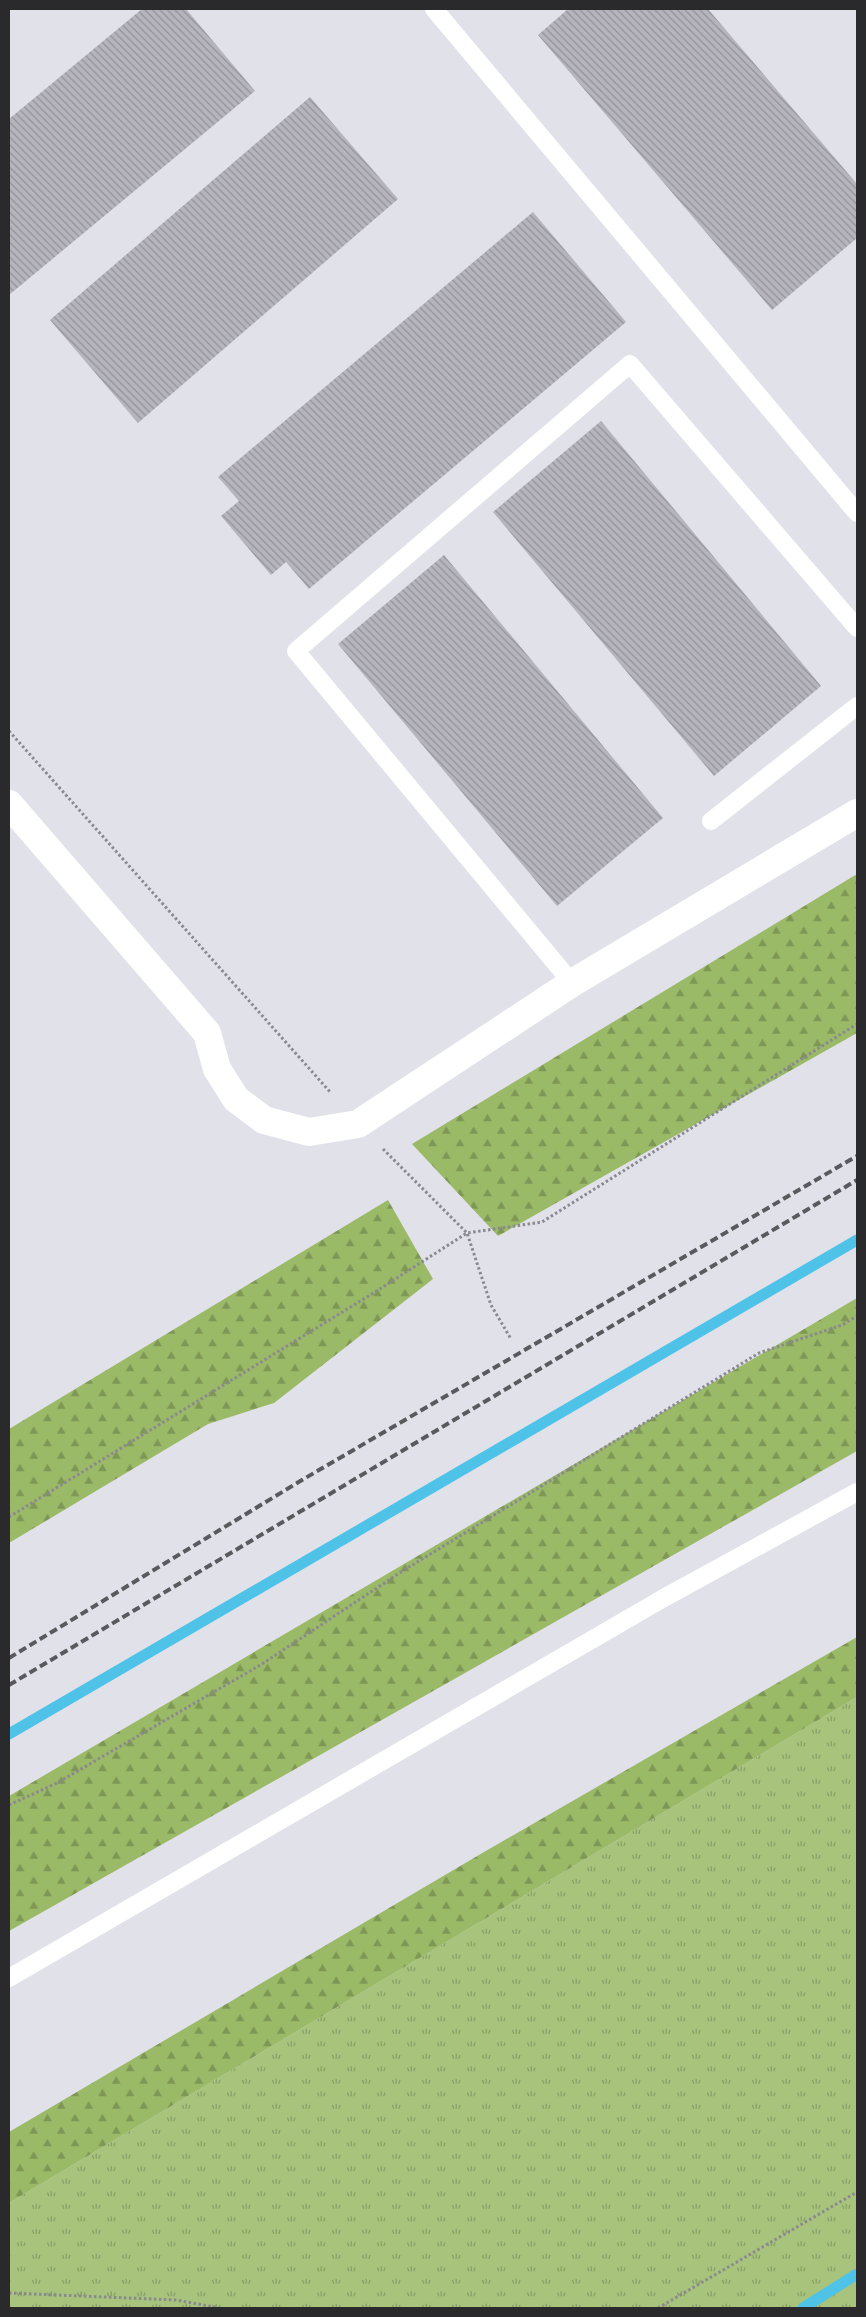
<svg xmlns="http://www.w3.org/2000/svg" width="866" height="2317" font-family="'Public Sans',sans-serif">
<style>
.grass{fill:url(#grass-tufts)}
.forest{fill:url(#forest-firs)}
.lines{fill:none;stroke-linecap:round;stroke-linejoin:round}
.stream{stroke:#4ec3e7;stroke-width:11}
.building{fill:url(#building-back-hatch)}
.path{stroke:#89898f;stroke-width:3;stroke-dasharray:2.5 2.5;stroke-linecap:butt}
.service{stroke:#fff;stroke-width:18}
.minor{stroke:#fff;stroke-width:28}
.rail{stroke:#5a5a5e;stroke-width:4;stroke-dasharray:8 4;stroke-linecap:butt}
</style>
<defs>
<pattern id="grass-tufts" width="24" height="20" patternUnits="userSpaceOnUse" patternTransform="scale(1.25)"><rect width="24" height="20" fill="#a7c37c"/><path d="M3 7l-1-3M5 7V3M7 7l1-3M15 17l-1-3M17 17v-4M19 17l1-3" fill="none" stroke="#889f66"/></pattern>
<pattern id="forest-firs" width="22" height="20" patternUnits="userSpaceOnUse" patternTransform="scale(1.25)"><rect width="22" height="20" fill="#9aba67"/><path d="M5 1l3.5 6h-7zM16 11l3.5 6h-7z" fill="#7e9755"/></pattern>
<pattern id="building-back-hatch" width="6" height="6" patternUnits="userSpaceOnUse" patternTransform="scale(1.25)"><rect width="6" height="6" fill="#b6b4bc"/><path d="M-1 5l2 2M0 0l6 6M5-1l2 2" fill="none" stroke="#949399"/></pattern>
</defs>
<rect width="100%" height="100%" fill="#e1e1ea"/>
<!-- grass -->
<path class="grass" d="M 857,1697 L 857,2308 L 9,2308 L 9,2203 Z"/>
<!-- forest -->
<path class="forest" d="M 857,874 L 857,1033 L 498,1236 L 412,1144 Z
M 388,1200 L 433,1279 L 274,1403 L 208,1424 L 9,1543 L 9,1429 Z
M 857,1298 L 857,1451 L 9,1931 L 9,1796 Z
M 857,1637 L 857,1697 L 9,2203 L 9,2132 L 484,1852 Z"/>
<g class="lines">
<!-- stream -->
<path class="stream" d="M 9,1734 L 857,1240
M 803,2308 L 857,2274"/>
</g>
<!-- building -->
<path class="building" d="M 142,9 L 186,9 L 255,91 L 9,295 L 9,119 Z
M 568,9 L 708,9 L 857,184 L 857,238 L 772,310 L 538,35 Z
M 310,97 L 398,199 L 138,423 L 50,320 Z
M 533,212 L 626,322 L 309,589 L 286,562 L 271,575 L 221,516 L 239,501 L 218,477 Z
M 601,421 L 821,686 L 714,776 L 493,512 Z
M 444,555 L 663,818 L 557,906 L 338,644 Z"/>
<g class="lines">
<!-- path -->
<path class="path" d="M 9,731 L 331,1093
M 383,1149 L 467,1233 L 542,1222 L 857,1024
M 9,1517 L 375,1292 L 467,1233 L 491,1305 L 511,1339
M 9,1805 L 57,1783 L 262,1664 L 401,1572 L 759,1353 L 842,1325 L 857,1316
M 9,2293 L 176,2300 L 220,2308
M 658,2308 L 857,2192"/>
<!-- service -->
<path class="service" d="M 434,9 L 857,513
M 711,821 L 857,706
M 572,983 L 296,651 L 630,364 L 857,628
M 9,1978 L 662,1599 L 857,1492"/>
<!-- minor -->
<path class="minor" d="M 9,804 L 207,1033 L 217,1069 L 236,1099 L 264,1120 L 309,1132 L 358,1124 L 572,983 L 857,813"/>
<!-- rail -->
<path class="rail" d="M 9,1658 L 302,1480 L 857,1156
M 9,1685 L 857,1180"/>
</g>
<!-- border -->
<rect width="866" height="2317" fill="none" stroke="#2a2a2d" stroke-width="20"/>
</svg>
